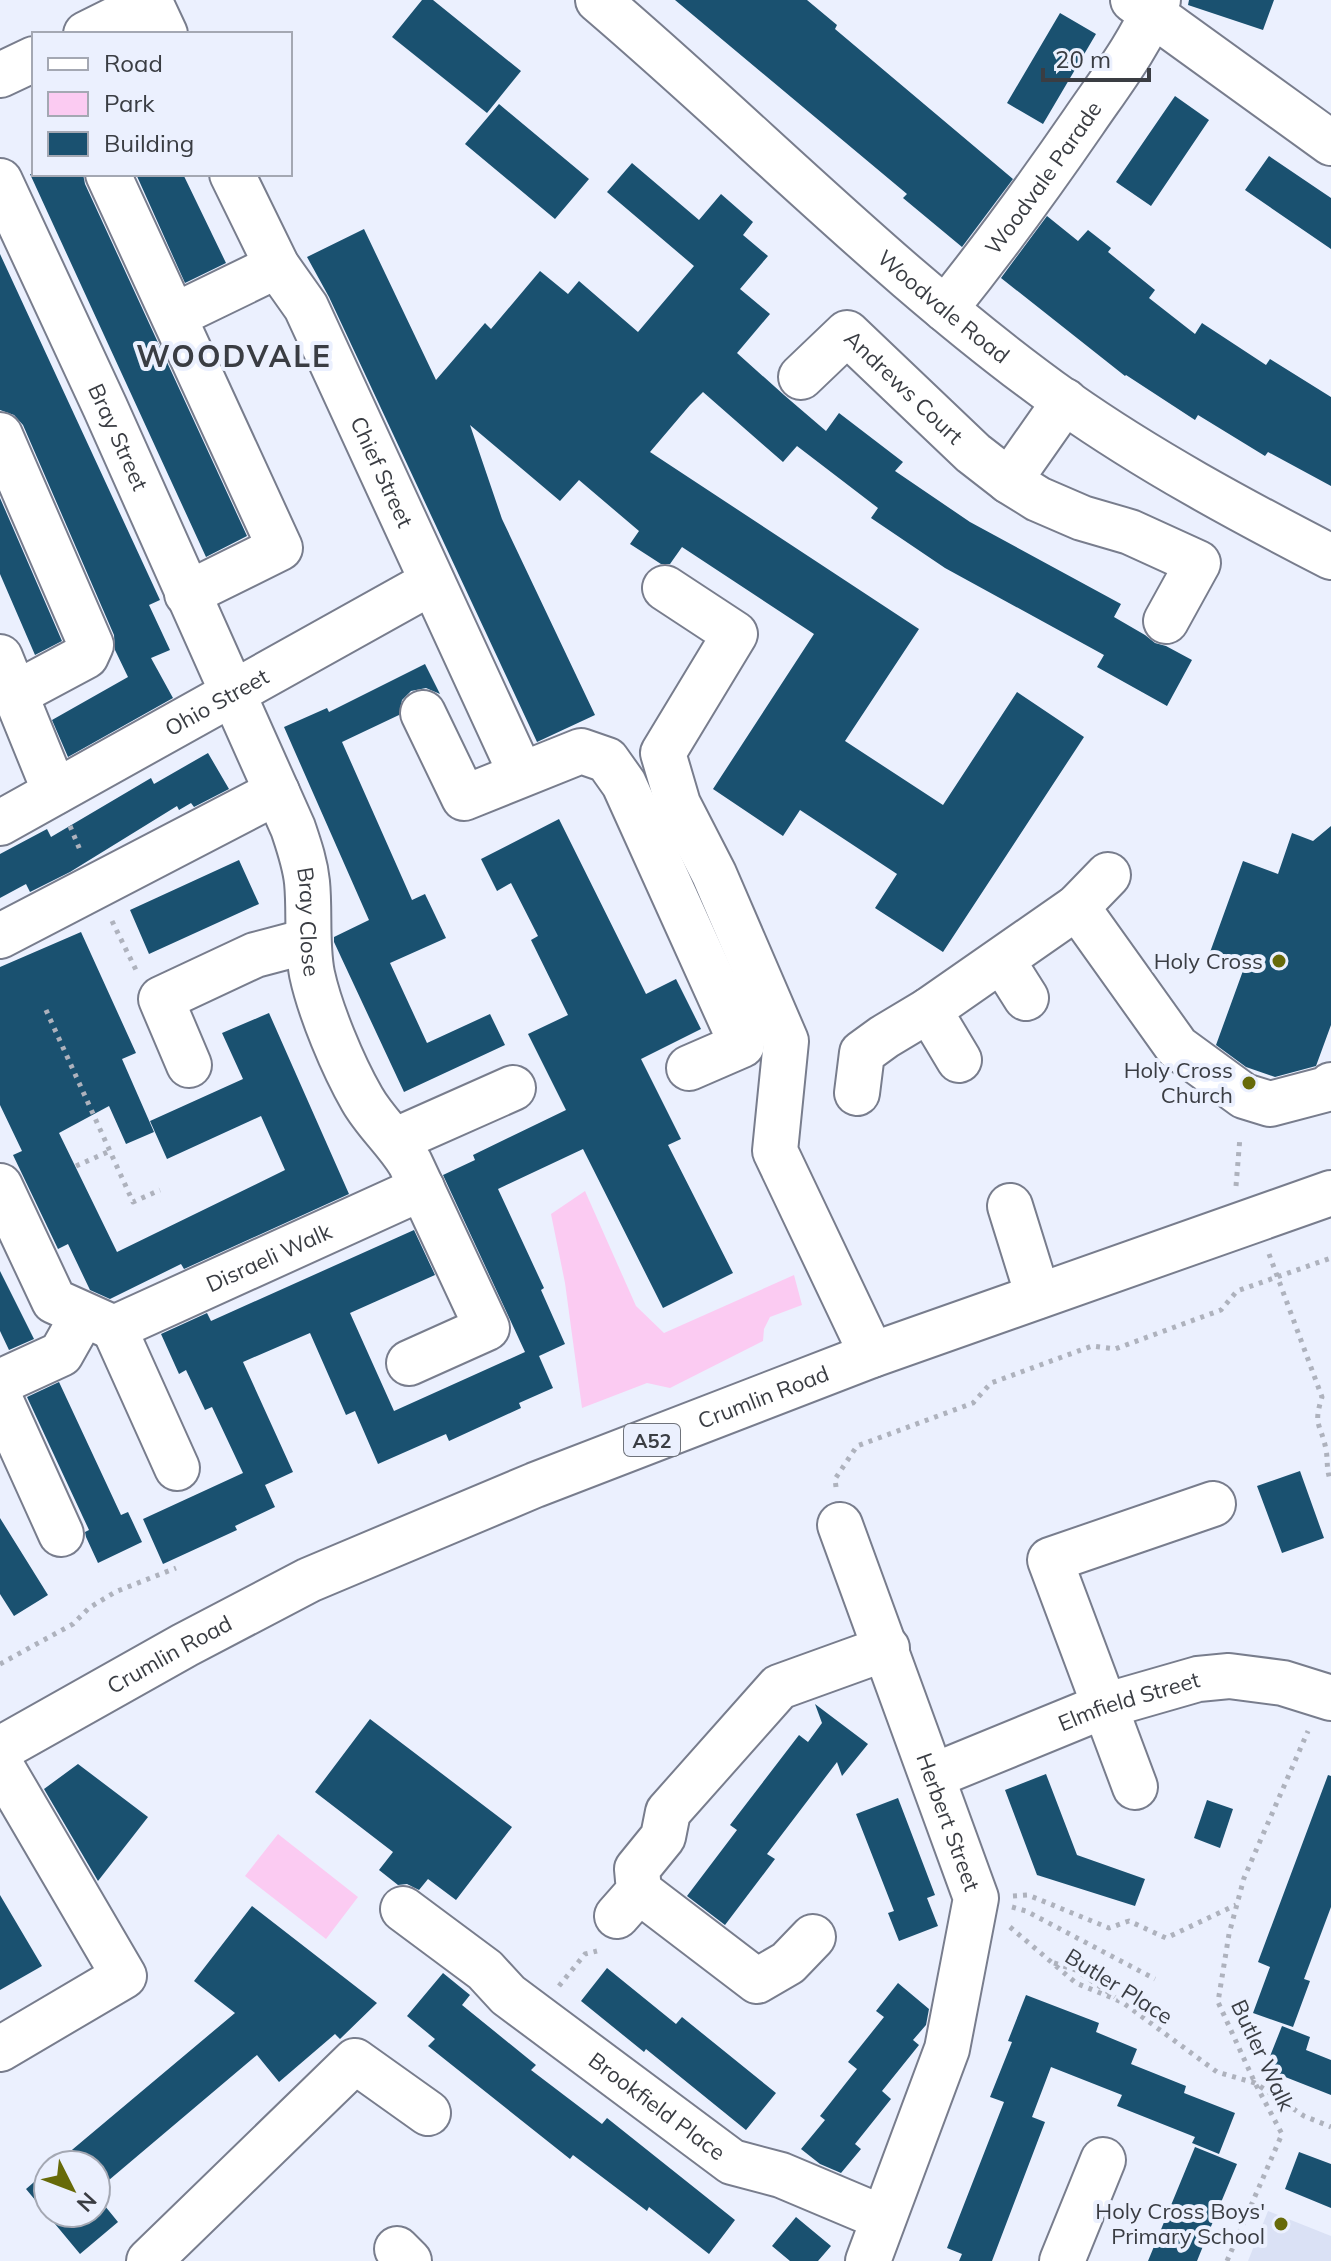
<svg xmlns="http://www.w3.org/2000/svg" width="1331" height="2261" font-family="Mulish,sans-serif">
<style>
.built{fill:#dae1f5}
.green{fill:#fbcbf2}
.building{fill:#1a5170}
.lines{fill:none;stroke-linecap:round;stroke-linejoin:round}
.minor-casing{stroke:#787d8d;stroke-width:48}
.major-casing{stroke:#787d8d;stroke-width:48}
.path{stroke:#aeb2bd;stroke-width:5;stroke-dasharray:4 6;stroke-linecap:butt}
.minor{stroke:#fff;stroke-width:44}
.major{stroke:#fff;stroke-width:44}
.poi-dot{fill:#676a09;stroke:#ebf0fe;stroke-width:3}
.labels{text-anchor:middle;dominant-baseline:central;stroke-width:8;stroke-linejoin:round;paint-order:stroke}
.shield{fill:#ebf0fe;stroke:#6f737b;stroke-width:2}
.shield-label{font-size:20px;font-weight:bold;fill:#3a3d43}
.street-label{font-size:22px;fill:#3a3d43;stroke:#ebf0fe}
.poi-label{font-size:22px;fill:#3a3d43;stroke:#ebf0fe;text-anchor:end}
.district-label{font-size:30px;font-weight:bold;letter-spacing:2px;fill:#3a3d43;stroke:#ebf0fe}
</style>
<rect width="100%" height="100%" fill="#ebf0fe"/>
<!-- built -->
<path class="built" d="M 1268,2211 L 1331,2236 L 1331,2261 L 1248,2261 Z"/>
<!-- green -->
<path class="green" d="M 585,1191 L 636,1306 L 664,1333 L 794,1275 L 802,1305 L 770,1317 L 764,1329 L 763,1341 L 670,1388 L 647,1383 L 582,1408 L 565,1283 L 551,1214 Z
M 278,1834 L 358,1897 L 326,1939 L 245,1876 Z"/>
<!-- building -->
<path class="building" d="M 422,0 L 433,0 L 521,71 L 487,113 L 392,37 Z
M 675,0 L 807,0 L 837,25 L 835,29 L 1013,179 L 962,247 L 903,198 L 907,194 Z
M 1189,0 L 1274,0 L 1263,30 L 1188,5 Z
M 1060,13 L 1096,34 L 1043,124 L 1007,103 Z
M 1175,96 L 1209,120 L 1151,206 L 1116,182 Z
M 499,104 L 589,179 L 555,219 L 465,144 Z
M 1269,156 L 1331,198 L 1331,249 L 1245,190 Z
M 632,163 L 699,220 L 721,194 L 753,222 L 743,235 L 768,256 L 740,289 L 770,314 L 737,353 L 784,395 L 826,431 L 839,413 L 903,462 L 895,471 L 970,522 L 1121,604 L 1114,617 L 1145,635 L 1155,643 L 1166,646 L 1192,660 L 1167,706 L 1097,667 L 1104,655 L 945,568 L 871,518 L 878,508 L 797,446 L 783,462 L 703,392 L 690,405 L 650,452 L 919,629 L 845,741 L 943,805 L 1017,692 L 1084,737 L 943,952 L 875,908 L 897,874 L 800,810 L 783,836 L 713,789 L 814,634 L 682,547 L 670,564 L 661,564 L 630,544 L 639,531 L 579,480 L 560,501 L 470,425 L 502,519 L 595,715 L 537,742 L 329,297 L 307,257 L 364,229 L 436,380 L 485,323 L 491,329 L 540,271 L 568,294 L 579,281 L 638,332 L 694,266 L 607,192 Z
M 30,174 L 83,174 L 85,184 L 247,536 L 206,557 Z
M 136,174 L 183,174 L 226,263 L 185,283 Z
M 1047,216 L 1078,241 L 1088,230 L 1111,248 L 1108,252 L 1155,290 L 1149,298 L 1195,334 L 1202,323 L 1266,365 L 1270,359 L 1331,397 L 1331,486 L 1268,452 L 1265,456 L 1198,415 L 1195,420 L 1126,375 L 1125,376 L 1001,278 Z
M 0,254 L 160,600 L 149,605 L 170,650 L 151,658 L 173,698 L 68,757 L 52,720 L 128,677 L 115,650 L 114,635 L 23,425 L 14,415 L 0,410 Z
M 0,498 L 62,641 L 35,655 L 0,574 Z
M 425,664 L 440,694 L 426,688 L 411,691 L 402,700 L 399,715 L 342,742 L 412,900 L 425,894 L 446,938 L 390,963 L 427,1043 L 490,1014 L 505,1045 L 404,1092 L 334,942 L 334,937 L 369,920 L 284,727 L 327,708 L 329,712 Z
M 208,753 L 229,789 L 194,807 L 191,803 L 179,810 L 177,806 L 70,872 L 30,892 L 26,884 L 0,898 L 0,854 L 47,829 L 51,837 L 151,778 L 154,784 Z
M 559,819 L 646,994 L 676,979 L 701,1029 L 641,1059 L 681,1139 L 668,1145 L 733,1273 L 663,1308 L 583,1149 L 498,1189 L 544,1288 L 541,1290 L 565,1344 L 539,1356 L 553,1388 L 519,1403 L 521,1408 L 449,1441 L 446,1434 L 378,1464 L 355,1411 L 346,1415 L 310,1333 L 243,1362 L 293,1472 L 265,1485 L 275,1507 L 235,1526 L 237,1530 L 163,1564 L 143,1519 L 243,1473 L 212,1407 L 205,1410 L 186,1370 L 179,1374 L 161,1334 L 207,1313 L 211,1321 L 414,1230 L 435,1275 L 350,1313 L 394,1411 L 525,1352 L 443,1175 L 475,1160 L 473,1155 L 566,1110 L 528,1034 L 568,1015 L 531,940 L 538,936 L 511,883 L 497,891 L 481,859 Z
M 1331,826 L 1331,1025 L 1316,1066 L 1275,1077 L 1246,1067 L 1216,1045 L 1244,968 L 1209,955 L 1243,861 L 1278,874 L 1292,833 L 1313,841 Z
M 239,860 L 259,904 L 149,954 L 130,910 Z
M 81,932 L 136,1053 L 122,1059 L 154,1132 L 126,1144 L 109,1106 L 59,1133 L 117,1252 L 285,1170 L 261,1116 L 167,1159 L 150,1121 L 243,1079 L 222,1033 L 269,1013 L 349,1194 L 184,1269 L 181,1264 L 110,1299 L 90,1290 L 68,1244 L 58,1249 L 13,1155 L 22,1151 L 0,1105 L 0,967 Z
M 0,1271 L 34,1339 L 9,1350 L 0,1331 Z
M 59,1382 L 121,1515 L 128,1512 L 142,1542 L 98,1563 L 86,1537 L 85,1532 L 89,1530 L 27,1397 Z
M 1300,1471 L 1324,1538 L 1282,1553 L 1257,1486 Z
M 0,1518 L 48,1595 L 14,1616 L 0,1594 Z
M 815,1704 L 868,1744 L 842,1776 L 837,1762 L 767,1854 L 775,1859 L 725,1925 L 687,1896 L 737,1830 L 730,1825 L 799,1735 L 808,1742 L 822,1723 Z
M 370,1719 L 512,1827 L 456,1900 L 428,1879 L 419,1890 L 407,1884 L 398,1885 L 379,1870 L 393,1852 L 315,1792 Z
M 78,1764 L 148,1817 L 98,1881 L 44,1789 Z
M 1046,1774 L 1077,1855 L 1145,1879 L 1135,1906 L 1037,1875 L 1005,1790 Z
M 1328,1775 L 1331,1776 L 1331,1907 L 1304,1979 L 1310,1981 L 1293,2027 L 1253,2013 L 1270,1967 L 1258,1962 Z
M 898,1798 L 935,1895 L 927,1898 L 938,1926 L 899,1941 L 888,1913 L 894,1911 L 856,1814 Z
M 1207,1800 L 1233,1809 L 1220,1848 L 1194,1838 Z
M 0,1895 L 42,1966 L 0,1990 Z
M 252,1906 L 377,2003 L 340,2039 L 335,2034 L 279,2082 L 257,2055 L 96,2191 L 96,2165 L 54,2165 L 235,2013 L 194,1981 Z
M 607,1968 L 676,2024 L 682,2017 L 776,2093 L 746,2130 L 646,2049 L 644,2052 L 581,2001 Z
M 443,1973 L 470,1995 L 462,2005 L 536,2065 L 531,2070 L 602,2124 L 607,2118 L 735,2220 L 709,2254 L 649,2207 L 647,2211 L 573,2155 L 570,2159 L 428,2046 L 435,2039 L 407,2016 Z
M 898,1983 L 929,2009 L 926,2025 L 913,2040 L 919,2045 L 882,2091 L 891,2099 L 855,2144 L 861,2149 L 841,2173 L 820,2164 L 801,2149 L 825,2120 L 820,2116 L 857,2069 L 848,2062 L 884,2017 L 876,2011 Z
M 1026,1995 L 1099,2023 L 1096,2032 L 1137,2049 L 1131,2064 L 1186,2086 L 1184,2093 L 1235,2113 L 1219,2154 L 1192,2143 L 1195,2137 L 1117,2106 L 1122,2095 L 1051,2067 L 1032,2117 L 1045,2122 L 992,2261 L 959,2261 L 962,2254 L 947,2248 L 1004,2102 L 990,2097 L 1012,2042 L 1008,2041 Z
M 1282,2026 L 1310,2037 L 1306,2050 L 1331,2060 L 1331,2095 L 1265,2069 Z
M 1195,2147 L 1237,2164 L 1212,2224 L 1197,2261 L 1148,2261 Z
M 1299,2152 L 1331,2164 L 1331,2208 L 1285,2189 Z
M 48,2170 L 48,2213 L 96,2213 L 96,2195 L 118,2222 L 80,2254 L 26,2189 Z
M 796,2217 L 831,2246 L 818,2261 L 790,2261 L 772,2246 Z"/>
<g class="lines">
<defs>
<g id="minor">
<path d="M 1133,0 L 1331,143"/>
<path d="M 86,34 L 150,2 L 165,34"/>
<path d="M 0,75 L 34,59"/>
<path d="M 108,174 L 280,548 L 187,594"/>
<path id="s1" d="M 232,174 L 277,266 L 306,307 L 521,774"/>
<path id="s2" d="M 0,181 L 105,407 L 293,828 C 299,846 305,863 307,882 C 310,912 306,943 312,974 C 320,1011 343,1066 362,1099 C 375,1122 396,1140 410,1163 L 487,1328 L 409,1363"/>
<path id="s3" d="M 945,309 C 994,248 1040,185 1084,121 C 1110,83 1141,43 1158,0"/>
<path d="M 174,316 L 277,266"/>
<path id="s4" d="M 801,377 L 847,333 L 973,453 L 1009,481 L 1038,499 L 1082,518 L 1130,532 L 1198,563 L 1166,621"/>
<path d="M 0,435 L 91,645 L 86,656 L 15,694"/>
<path d="M 1009,481 L 1065,401"/>
<path d="M 665,588 L 735,634 L 663,753 L 678,804 L 714,874 L 786,1041 L 775,1151 L 872,1355"/>
<path d="M 0,657 L 55,792"/>
<path d="M 423,713 L 464,798 L 581,751 L 607,760 L 624,784 L 742,1045 L 689,1068"/>
<path id="s5" d="M 0,823 L 432,582"/>
<path d="M 1077,907 L 1177,1047 L 1244,1096 L 1270,1104 L 1327,1089 L 1331,1085"/>
<path d="M 0,936 L 277,792"/>
<path d="M 1002,960 L 1026,998"/>
<path d="M 959,1060 L 929,1010 L 1077,907 L 1108,875"/>
<path d="M 189,1065 L 161,999 L 255,955 L 308,941"/>
<path d="M 857,1093 L 862,1053 L 884,1037 L 929,1010"/>
<path d="M 396,1140 L 513,1088"/>
<path d="M 0,1186 L 54,1301 L 114,1328"/>
<path d="M 1010,1206 L 1038,1296"/>
<path id="s6" d="M 114,1328 L 422,1188"/>
<path d="M 114,1328 L 177,1468"/>
<path d="M 0,1382 L 61,1354 L 83,1315"/>
<path d="M 0,1399 L 61,1534"/>
<path id="s7" d="M 840,1525 L 976,1898 L 947,2049 L 868,2261"/>
<path d="M 0,1764 L 124,1976 L 0,2049"/>
<path id="s8" d="M 933,1776 L 1104,1706 L 1198,1679 L 1229,1676 L 1283,1683 L 1331,1698"/>
<path d="M 1135,1787 L 1050,1560 L 1213,1504"/>
<path d="M 639,1891 L 757,1981 L 788,1963 L 813,1937"/>
<path id="s9" d="M 403,1909 L 485,1970 L 508,1995 L 732,2162 L 781,2175 L 883,2218"/>
<path d="M 617,1916 L 639,1891 L 637,1869 L 663,1837 L 668,1812 L 779,1687 L 887,1648"/>
<path d="M 397,2249 L 409,2261"/>
<path d="M 149,2261 L 355,2061 L 428,2113"/>
<path d="M 1062,2261 L 1103,2160"/>
</g>
<g id="major">
<path id="s10" d="M 598,0 C 754,133 898,283 1065,402 C 1149,461 1240,510 1331,557"/>
<path id="s11" d="M 0,1749 L 185,1645 L 309,1580 L 535,1485 L 872,1355 L 1331,1193"/>
</g>
</defs>
<!-- minor casing -->
<use href="#minor" class="minor-casing"/>
<!-- major casing -->
<use href="#major" class="major-casing"/>
<!-- path -->
<path class="path" d="M 70,826 L 80,850
M 112,921 L 136,970
M 46,1010 L 133,1202 L 160,1190
M 76,1166 L 110,1151
M 1236,1186 L 1240,1137
M 1269,1254 L 1322,1397 C 1313,1426 1320,1422 1326,1449 C 1328,1461 1326,1470 1331,1482
M 836,1487 L 835,1479 L 857,1446 L 973,1403 L 991,1383 L 1092,1346 L 1115,1349 L 1221,1310 L 1237,1291 L 1331,1258
M 0,1664 L 73,1624 L 89,1608 L 115,1592 L 176,1568
M 1013,1896 L 1028,1895 L 1109,1928 L 1129,1921 L 1166,1938 L 1236,1905
M 1012,1907 L 1026,1911 L 1155,1979
M 1010,1927 L 1076,1983 L 1122,2002 L 1217,2072 L 1255,2083 L 1304,2116 L 1331,2127
M 1054,1963 L 1076,1970 L 1115,1997
M 559,1986 L 585,1954 L 597,1951
M 1227,2261 L 1282,2134 L 1255,2083 L 1218,2002 L 1229,1934 L 1244,1878 L 1308,1731"/>
<!-- minor -->
<use href="#minor" class="minor"/>
<!-- major -->
<use href="#major" class="major"/>
</g>
<!-- markers -->
<g class="poi-dot">
<circle cx="1279" cy="961" r="8"/>
<circle cx="1249" cy="1083" r="8"/>
<circle cx="1281" cy="2224" r="8"/>
</g>
<g class="labels">
<!-- shield labels -->
<rect class="shield" x="624" y="1424" width="56" height="32" rx="6"/>
<g class="shield-label">
<text x="652" y="1440">A52</text>
</g>
<!-- street labels -->
<g class="street-label">
<text stroke="none"><textPath href="#s3" startOffset="164">Woodvale Parade</textPath></text>
<text stroke="none"><textPath href="#s10" startOffset="462">Woodvale Road</textPath></text>
<text stroke="none"><textPath href="#s4" startOffset="142">Andrews Court</textPath></text>
<text stroke="none"><textPath href="#s2" startOffset="282">Bray Street</textPath></text>
<text stroke="none"><textPath href="#s1" startOffset="334">Chief Street</textPath></text>
<text stroke="none"><textPath href="#s5" startOffset="248">Ohio Street</textPath></text>
<text stroke="none"><textPath href="#s2" startOffset="806">Bray Close</textPath></text>
<text stroke="none"><textPath href="#s6" startOffset="170">Disraeli Walk</textPath></text>
<text stroke="none"><textPath href="#s11" startOffset="842">Crumlin Road</textPath></text>
<text stroke="none"><textPath href="#s11" startOffset="194">Crumlin Road</textPath></text>
<text stroke="none"><textPath href="#s8" startOffset="210">Elmfield Street</textPath></text>
<text stroke="none"><textPath href="#s7" startOffset="316">Herbert Street</textPath></text>
<text transform="translate(1119 1986) rotate(32)">Butler Place</text>
<text transform="translate(1263 2055) rotate(65)">Butler Walk</text>
<text stroke="none"><textPath href="#s9" startOffset="322">Brookfield Place</textPath></text>
</g>
<!-- poi labels -->
<g class="poi-label">
<text x="1263" y="961">Holy Cross</text>
<text x="1233" y="1070">Holy Cross<tspan x="1233" dy="25">Church</tspan></text>
<text x="1265" y="2211">Holy Cross Boys'<tspan x="1265" dy="25">Primary School</tspan></text>
</g>
<!-- district labels -->
<g class="district-label">
<text x="234" y="356">WOODVALE</text>
</g>
</g>
<!-- legend -->
<rect x="32" y="32" width="260" height="144" fill="#ebf0fe" stroke="#a4a8b3" stroke-width="2"/>
<rect x="48" y="58" width="40" height="12" fill="#ffffff" stroke="#a4a8b3" stroke-width="2"/>
<text x="104" y="72" font-size="24" fill="#3a3d43">Road</text>
<rect x="48" y="92" width="40" height="24" fill="#fbcbf2" stroke="#a4a8b3" stroke-width="2"/>
<text x="104" y="112" font-size="24" fill="#3a3d43">Park</text>
<rect x="48" y="132" width="40" height="24" fill="#1a5170" stroke="#a4a8b3" stroke-width="2"/>
<text x="104" y="152" font-size="24" fill="#3a3d43">Building</text>
<!-- north arrow -->
<g transform="translate(72 2189) rotate(132)"><circle r="38" fill="#ebf0fe" stroke="#a4a8b3" stroke-width="2"/>
<path d="M0-6L14 30L0 20L-14 30Z" fill="#676a09"/>
<text y="-12" font-size="22" font-weight="bold" text-anchor="middle" fill="#3a3d43">N</text>
</g>
<!-- scale -->
<path d="M1043 68v12h106v-12" fill="none" stroke="#3a3d43" stroke-width="4"/>
<text x="1055" y="68" font-size="24" fill="#3a3d43" stroke="#ebf0fe" stroke-width="6" paint-order="stroke">20 m</text>
</svg>
